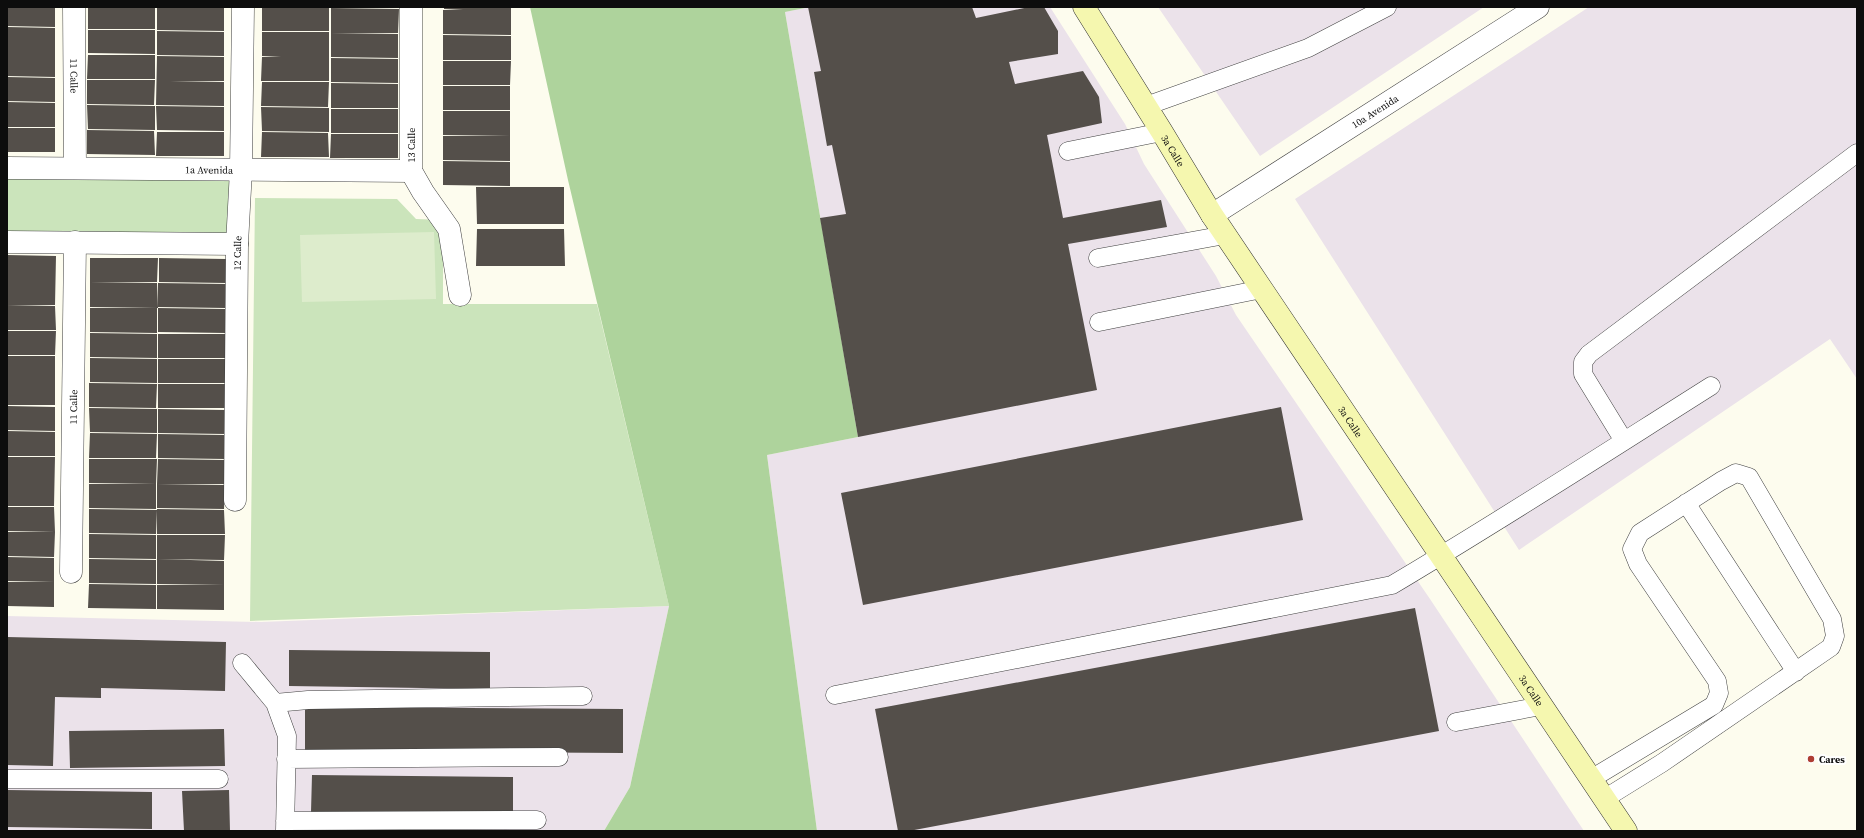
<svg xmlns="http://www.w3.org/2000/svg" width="1864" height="838" font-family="'Source Serif 4',serif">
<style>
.industrial{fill:#ebe2ea}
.green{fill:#cbe4bb}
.forest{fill:#aed39c}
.pitch{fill:#ddeccc}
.building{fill:#544f4a}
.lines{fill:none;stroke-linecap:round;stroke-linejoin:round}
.service-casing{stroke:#404040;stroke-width:19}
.minor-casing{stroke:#404040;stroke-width:23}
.secondary-casing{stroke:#2f2f2f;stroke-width:23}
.service{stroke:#fff;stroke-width:18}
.minor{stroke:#fff;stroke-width:22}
.secondary{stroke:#f5f7af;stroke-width:22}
.poi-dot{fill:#ae3d33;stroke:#fff;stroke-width:1.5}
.labels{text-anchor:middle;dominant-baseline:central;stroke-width:4;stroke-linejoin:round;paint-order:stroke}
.street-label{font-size:10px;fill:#0d0d0d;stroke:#fff}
.poi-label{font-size:10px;font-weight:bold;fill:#0d0d0d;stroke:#fff;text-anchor:start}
</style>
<rect width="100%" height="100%" fill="#fdfcee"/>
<!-- industrial -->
<path class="industrial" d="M 810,7 L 1050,7 L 1125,124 L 1144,164 L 1216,276 L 1236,315 L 1430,599 L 1584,831 L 817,831 L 767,455 L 858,437 L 785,12 Z
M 1158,7 L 1484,7 L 1260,156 Z
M 1589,7 L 1857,7 L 1857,379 L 1830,339 L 1519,550 L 1295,199 Z
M 669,606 L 630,787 L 604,831 L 7,831 L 7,616 L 261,622 Z"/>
<!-- green -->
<path class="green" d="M 7,168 L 241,170 L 237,244 L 7,242 Z
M 255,198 L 397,199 L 416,219 L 443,220 L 443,304 L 597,304 L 669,606 L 250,621 Z"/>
<!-- forest -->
<path class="forest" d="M 530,7 L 810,7 L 785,12 L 858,437 L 767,455 L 817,831 L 604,831 L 630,787 L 669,606 L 568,180 Z"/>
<!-- pitch -->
<path class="pitch" d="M 434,232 L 436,299 L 302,302 L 300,235 Z"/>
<!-- building -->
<path class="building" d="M 7,7 L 55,7 L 55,27 L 7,26 Z
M 88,7 L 155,7 L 155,29 L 88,29 Z
M 157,7 L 224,7 L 224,31 L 157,30 Z
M 262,7 L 329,7 L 329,31 L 262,31 Z
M 444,7 L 511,7 L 511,35 L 443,34 L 443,10 L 463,10 L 444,9 Z
M 808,7 L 972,7 L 976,18 L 1029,7 L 1044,7 L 1058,31 L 1058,54 L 1009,62 L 1015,84 L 1083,71 L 1099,97 L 1102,123 L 1047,135 L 1063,218 L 1161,200 L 1167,227 L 1068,244 L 1097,390 L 858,437 L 820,218 L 846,214 L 832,145 L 827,146 L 814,72 L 821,71 Z
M 331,8 L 399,9 L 398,33 L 331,33 Z
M 7,27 L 55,28 L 55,77 L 7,76 Z
M 88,30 L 155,30 L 155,54 L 88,53 Z
M 157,31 L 224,32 L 224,56 L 157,55 Z
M 262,32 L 329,32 L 329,81 L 261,81 L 262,57 L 281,56 L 262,56 Z
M 331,33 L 398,34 L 398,58 L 331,57 Z
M 443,35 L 511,36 L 511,60 L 443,60 Z
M 88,55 L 155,55 L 155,79 L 87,79 Z
M 157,56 L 224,57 L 224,81 L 170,81 L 224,82 L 224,106 L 156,105 Z
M 331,58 L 398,59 L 398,83 L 331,82 Z
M 443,61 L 511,61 L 510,85 L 443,85 Z
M 7,77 L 55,78 L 55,102 L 7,101 Z
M 87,80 L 155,80 L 154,105 L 87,104 Z
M 262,82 L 329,82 L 328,107 L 261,106 Z
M 331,83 L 398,84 L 398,108 L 331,108 Z
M 443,86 L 510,86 L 510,110 L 443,110 Z
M 7,102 L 55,103 L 55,127 L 7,127 Z
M 87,105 L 155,106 L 155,130 L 88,129 Z
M 156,106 L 224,107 L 224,131 L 157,130 Z
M 261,107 L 329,108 L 329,132 L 262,131 Z
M 331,109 L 398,109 L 398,133 L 331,133 Z
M 443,111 L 510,111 L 510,136 L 443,135 Z
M 7,128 L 55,128 L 55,152 L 7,152 Z
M 87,130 L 154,131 L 155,155 L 87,154 Z
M 157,132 L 224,132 L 224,156 L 156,156 Z
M 262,132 L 328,133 L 329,157 L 261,157 Z
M 331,134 L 398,134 L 398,158 L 330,158 Z
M 443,136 L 510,136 L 510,161 L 443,160 Z
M 443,161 L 510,162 L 510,186 L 443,185 Z
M 476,187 L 564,187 L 564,224 L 477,224 Z
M 477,229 L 564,229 L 565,266 L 476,266 Z
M 7,255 L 56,256 L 55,305 L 7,305 Z
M 90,258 L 158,258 L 157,282 L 90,282 Z
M 159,258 L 226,259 L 226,283 L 159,282 Z
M 90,282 L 157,283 L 158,308 L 90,307 Z
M 158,283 L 226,284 L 226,308 L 158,307 Z
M 7,305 L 55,306 L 56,330 L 7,330 Z
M 90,308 L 157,308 L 157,333 L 90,332 Z
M 158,308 L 225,309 L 226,333 L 158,332 Z
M 7,331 L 56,331 L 55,355 L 7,355 Z
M 90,333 L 157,334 L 157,358 L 90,357 Z
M 158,334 L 226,334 L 225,358 L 158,358 Z
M 7,356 L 55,356 L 55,405 L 7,405 Z
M 90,358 L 157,359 L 157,383 L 90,382 Z
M 158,359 L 225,359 L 225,383 L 158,383 Z
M 89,383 L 157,384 L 156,408 L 89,407 Z
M 158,384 L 225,384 L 225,408 L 158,408 Z
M 7,406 L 55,407 L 55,431 L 7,430 Z
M 1281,407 L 1303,520 L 863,605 L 841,493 Z
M 89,408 L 157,409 L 157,433 L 90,432 Z
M 158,409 L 225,410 L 225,434 L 158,433 Z
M 7,431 L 55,432 L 55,456 L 7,456 Z
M 90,433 L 157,434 L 156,458 L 89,458 Z
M 158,434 L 225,435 L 225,459 L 158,458 Z
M 7,457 L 55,457 L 54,506 L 7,506 Z
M 89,459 L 157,459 L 156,484 L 89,483 Z
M 158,459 L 225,460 L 225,484 L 157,484 Z
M 89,484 L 156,484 L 156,509 L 89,508 Z
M 157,484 L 225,485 L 224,509 L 157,508 Z
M 7,507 L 54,507 L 55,532 L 7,531 Z
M 89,509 L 157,510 L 156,534 L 89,533 Z
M 157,509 L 224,510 L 225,534 L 157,534 Z
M 7,532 L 55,532 L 54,557 L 7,556 Z
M 89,534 L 156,535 L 156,559 L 89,558 Z
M 157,535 L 225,535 L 224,560 L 157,559 Z
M 7,557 L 54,558 L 54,582 L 7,581 Z
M 89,559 L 156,560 L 156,584 L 89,583 Z
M 157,559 L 224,561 L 224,585 L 157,584 Z
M 7,582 L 54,582 L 54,607 L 7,606 Z
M 89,584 L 156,585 L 156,609 L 88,608 Z
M 157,585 L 224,585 L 224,610 L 157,609 Z
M 1415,608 L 1439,731 L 909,831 L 898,831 L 875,709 Z
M 7,637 L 226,642 L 225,691 L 101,688 L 101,698 L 55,697 L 53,766 L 7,765 Z
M 289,650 L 490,652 L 490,689 L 289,686 Z
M 305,707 L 623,709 L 623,753 L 305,751 Z
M 224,729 L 225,766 L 70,768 L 69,731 Z
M 312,775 L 513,777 L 513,814 L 311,812 Z
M 7,790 L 152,792 L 152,829 L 7,827 Z
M 229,790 L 230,831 L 184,831 L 182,791 Z"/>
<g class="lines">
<defs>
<path id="service" d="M 1146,106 L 1308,48 L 1387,7
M 1068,151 L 1162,132
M 1098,258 L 1225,235
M 1099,322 L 1262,289
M 1624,441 L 1583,374 L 1583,362 L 1589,354 L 1857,153
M 1686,503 L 1796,672
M 242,663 L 275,703 L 287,736 L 285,831
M 835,695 L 1392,585 C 1500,521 1605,453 1711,386
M 275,703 L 308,700 L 583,696
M 1456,722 L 1541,706
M 286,759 L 559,757
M 7,779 L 219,779
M 1591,779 L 1714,705 L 1719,693 L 1717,681 L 1638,564 L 1632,549 L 1640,533 L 1721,481 L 1736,473 L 1749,477 L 1832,619 L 1835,636 L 1831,647 L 1662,763 L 1604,799
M 285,821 L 537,820"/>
<g id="minor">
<path id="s1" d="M 74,7 L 75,168"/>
<path d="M 411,7 L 411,171 L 423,192 L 449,229 L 460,295"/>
<path id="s2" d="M 7,168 L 411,171"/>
<path id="s3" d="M 1212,215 L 1538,7"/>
<path d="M 7,242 L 237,244"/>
<path id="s4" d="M 235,500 L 237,244 L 241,170 L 243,7"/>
<path id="s5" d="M 71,572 L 75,242"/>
</g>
<g id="secondary">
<path id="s6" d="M 1084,7 L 1162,132 L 1212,215 L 1626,831"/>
</g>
</defs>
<!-- service casing -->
<use href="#service" class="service-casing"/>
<!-- minor casing -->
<use href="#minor" class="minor-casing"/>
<!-- secondary casing -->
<use href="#secondary" class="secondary-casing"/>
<!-- service -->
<use href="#service" class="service"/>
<!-- minor -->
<use href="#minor" class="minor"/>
<!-- secondary -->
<use href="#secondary" class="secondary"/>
</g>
<!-- markers -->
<circle class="poi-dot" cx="1811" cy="759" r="4"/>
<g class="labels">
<!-- street labels -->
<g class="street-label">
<text stroke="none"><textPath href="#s1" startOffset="69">11 Calle</textPath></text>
<text stroke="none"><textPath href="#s3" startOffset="193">10a Avenida</textPath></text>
<text transform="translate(411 145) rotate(-90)">13 Calle</text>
<text stroke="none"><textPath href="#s6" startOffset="169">3a Calle</textPath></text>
<text stroke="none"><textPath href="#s2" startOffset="202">1a Avenida</textPath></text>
<text stroke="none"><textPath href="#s4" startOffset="247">12 Calle</textPath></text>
<text stroke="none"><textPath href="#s5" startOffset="165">11 Calle</textPath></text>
<text stroke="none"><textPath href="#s6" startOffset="493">3a Calle</textPath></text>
<text stroke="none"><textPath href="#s6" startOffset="817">3a Calle</textPath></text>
</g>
<!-- poi labels -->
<g class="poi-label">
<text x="1819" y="759">Cares</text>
</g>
</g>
<!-- border -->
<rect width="1864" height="838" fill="none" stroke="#0d0d0d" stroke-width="16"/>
</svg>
